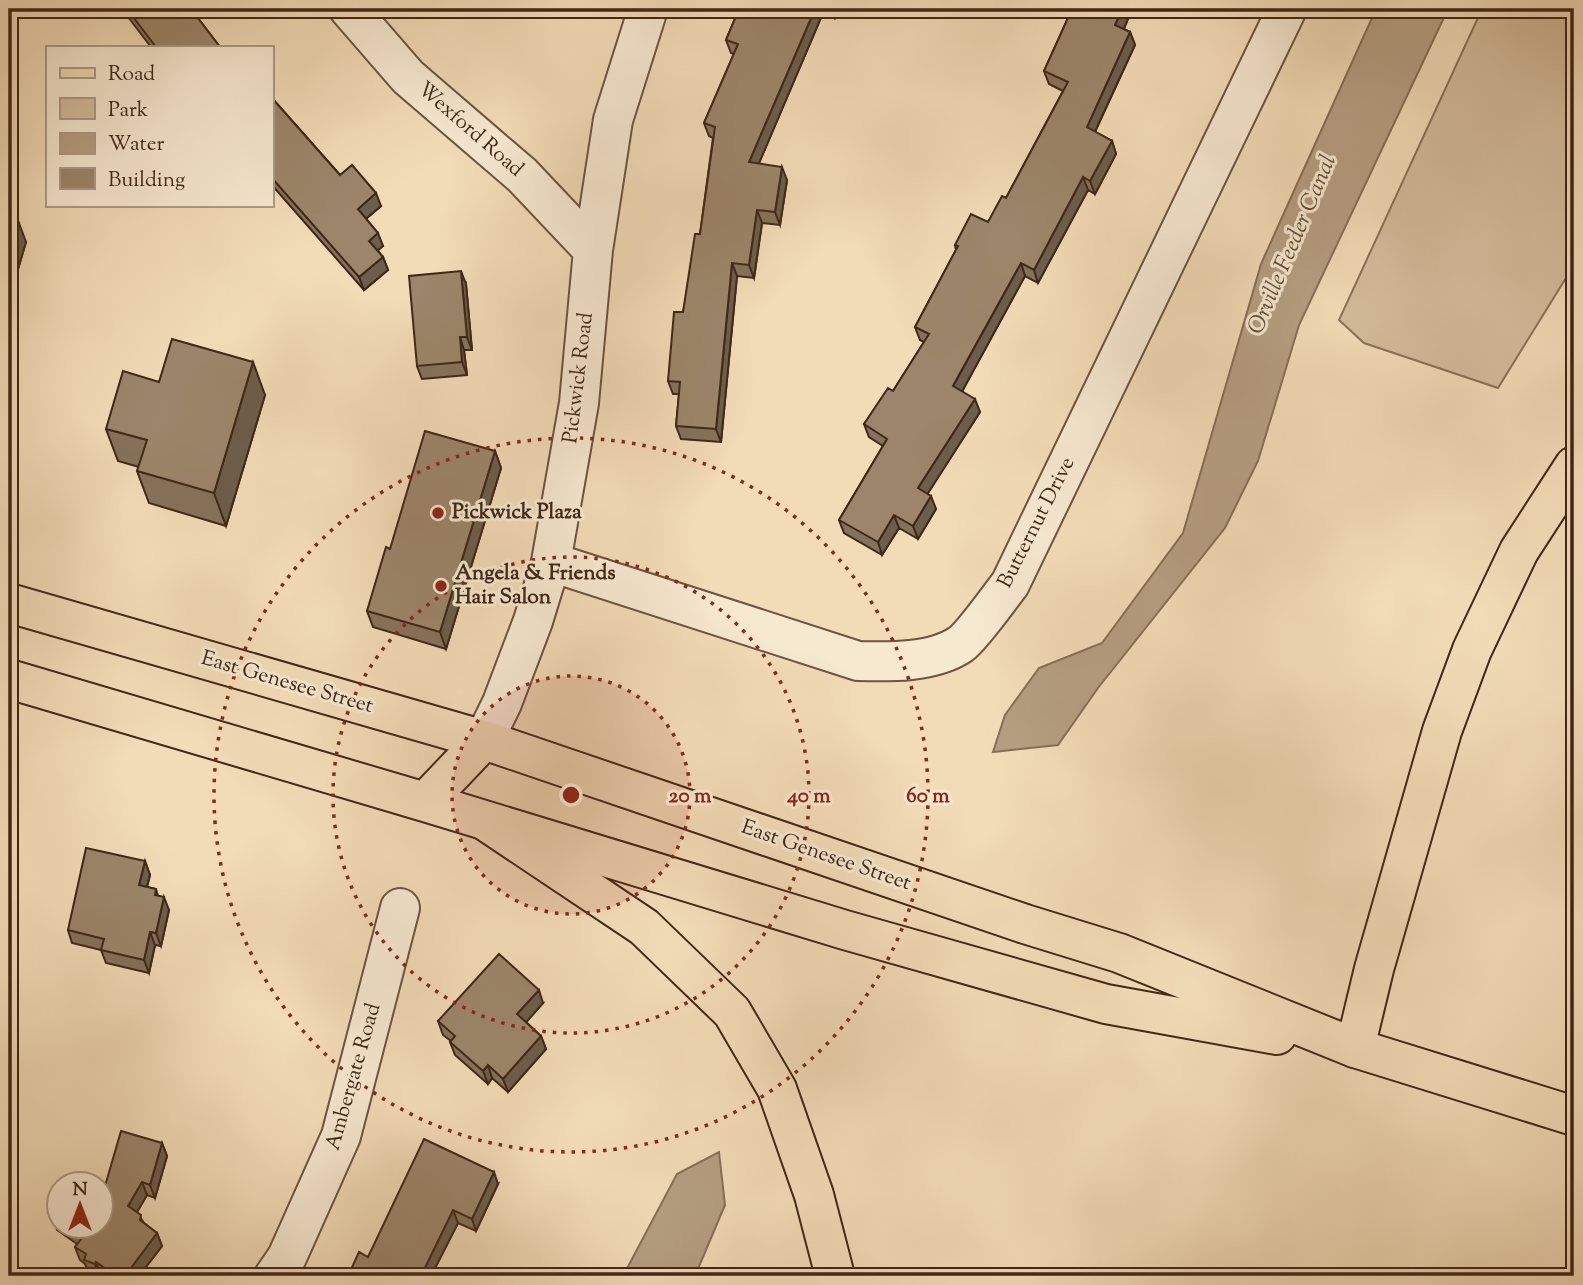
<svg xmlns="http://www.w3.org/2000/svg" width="1583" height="1285" font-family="'Sorts Mill Goudy',serif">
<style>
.green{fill:#d4bc9c;stroke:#8a725a;stroke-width:2}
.water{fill:#b59e81;stroke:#866e57;stroke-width:2}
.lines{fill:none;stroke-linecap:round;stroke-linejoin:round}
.minor-casing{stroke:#6c543f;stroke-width:42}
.major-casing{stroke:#3f2717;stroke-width:42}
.highway-casing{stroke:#3f2717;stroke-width:42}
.minor{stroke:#f7e8d0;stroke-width:38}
.major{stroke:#f2dbb7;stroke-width:38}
.highway{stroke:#f2dbb7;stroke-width:38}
.wall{fill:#86725b;stroke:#3f2717;stroke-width:2}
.shaded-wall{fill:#6d5d4a;stroke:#3f2717;stroke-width:2}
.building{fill:#9c856a;stroke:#3f2717;stroke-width:2}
.ring{fill:none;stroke:#8f2418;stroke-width:3.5;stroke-dasharray:3.5 7}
.poi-dot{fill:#8f2418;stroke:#f7e8d0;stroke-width:2.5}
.labels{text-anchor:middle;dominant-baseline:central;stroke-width:6;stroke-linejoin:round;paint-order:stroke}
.street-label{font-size:21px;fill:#3f2717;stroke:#f7e8d0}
.poi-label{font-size:21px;font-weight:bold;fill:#3f2717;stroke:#f7e8d0;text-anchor:start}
.water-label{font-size:23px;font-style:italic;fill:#624b37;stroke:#f7e8d0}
.centre{fill:#8f2418;stroke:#f7e8d0;stroke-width:3.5}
.ring-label{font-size:21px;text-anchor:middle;font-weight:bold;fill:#8f2418;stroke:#f7e8d0;stroke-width:6;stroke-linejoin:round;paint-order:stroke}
</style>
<rect width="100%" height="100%" fill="#f2dbb7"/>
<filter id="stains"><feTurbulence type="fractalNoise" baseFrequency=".00286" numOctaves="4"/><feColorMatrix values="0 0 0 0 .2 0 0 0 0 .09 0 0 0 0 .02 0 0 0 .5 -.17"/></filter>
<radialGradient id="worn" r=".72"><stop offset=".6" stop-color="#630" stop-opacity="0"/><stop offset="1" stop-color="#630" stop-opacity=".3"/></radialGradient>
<!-- green -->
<path class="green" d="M 1482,9 L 1574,9 L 1574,265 L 1498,388 L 1364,343 L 1339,320 Z"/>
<!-- water -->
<path class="water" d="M 1376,9 L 1448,9 L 1299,325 L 1258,461 L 1225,528 L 1098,688 L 1058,745 L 993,752 L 1005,715 L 1039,668 L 1102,643 L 1183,533 L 1261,264 Z
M 719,1152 L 725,1205 L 695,1276 L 623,1276 L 677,1174 Z"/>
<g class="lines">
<defs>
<path id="minor" d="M 349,9 L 408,77 L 522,175 L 593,250
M 551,562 L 858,661 C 889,662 933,663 961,644 C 973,635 999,598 1010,584 L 1287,9
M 484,740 L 502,703 L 533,621 L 551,562 L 579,403 L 593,250 L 613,120 L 648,9
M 274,1276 L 287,1257 L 341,1136 L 400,908"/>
<path id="major" d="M 9,603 L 484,740 L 1025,924 L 1119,953 L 1355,1048 L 1574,1116
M 9,679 L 425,802 L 845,930 L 1106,1004 L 1277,1035
M 425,802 L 484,740"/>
<path id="highway" d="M 487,822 L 644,927 L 732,1012 L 777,1089 L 814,1195 L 835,1276
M 1355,1048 L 1374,969 L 1442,731 L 1472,650 L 1519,551 L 1574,466"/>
</defs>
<!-- minor casing -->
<use href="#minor" class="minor-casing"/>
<!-- major casing -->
<use href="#major" class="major-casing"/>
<!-- highway casing -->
<use href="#highway" class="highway-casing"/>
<!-- minor -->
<use href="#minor" class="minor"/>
<!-- major -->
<use href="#major" class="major"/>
<!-- highway -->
<use href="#highway" class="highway"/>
</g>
<!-- wall -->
<path class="wall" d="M 122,9 L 191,9 L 220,47 L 151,47 Z
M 739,9 L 839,9 L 835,18 L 823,13 L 759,163 L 787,180 L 780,225 L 762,223 L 754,278 L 737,276 L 721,442 L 681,439 L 676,426 L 679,394 L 673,394 L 668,381 L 700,234 L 713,138 L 709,136 L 704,123 L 734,54 L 731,53 L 726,40 Z
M 1072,9 L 1132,9 L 1124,29 L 1130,32 L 1135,45 L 1095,132 L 1112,141 L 1116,154 L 1095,194 L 1088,190 L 1038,283 L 1025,276 L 962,391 L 980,412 L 927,494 L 936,509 L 918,539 L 899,528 L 882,555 L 844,533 L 839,520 L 883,446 L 869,437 L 864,424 L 893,391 L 924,342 L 920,340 L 915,327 L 956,250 L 955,245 L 988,222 L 1006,198 L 1063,91 L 1049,84 L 1044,71 Z
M 271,97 L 340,175 L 381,206 L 366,219 L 383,246 L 377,250 L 383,257 L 388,270 L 364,290 L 271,184 Z
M 9,220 L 26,242 L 13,286 L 9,284 Z
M 466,284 L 472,350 L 464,350 L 467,375 L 422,379 L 417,366 Z
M 159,382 L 265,395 L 226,526 L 149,503 L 137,471 L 139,467 L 118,461 L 106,429 Z
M 495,451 L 501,468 L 446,649 L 373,627 L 367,611 L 390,549 Z
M 145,861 L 150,875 L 147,887 L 156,889 L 158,896 L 169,910 L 161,946 L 155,945 L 149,973 L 106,963 L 101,950 L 72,943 L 68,930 Z
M 543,1003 L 526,1022 L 541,1036 L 546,1049 L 508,1092 L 492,1078 L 488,1084 L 455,1055 L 450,1042 L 451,1041 L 443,1035 L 438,1021 Z
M 162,1143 L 167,1156 L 155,1198 L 147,1195 L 137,1212 L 144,1223 L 157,1233 L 162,1246 L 139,1276 L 103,1276 L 101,1275 L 100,1276 L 97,1276 L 89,1273 L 85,1264 L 80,1260 L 75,1247 L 77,1244 L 57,1230 L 53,1216 L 60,1207 L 60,1226 L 102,1226 L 103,1193 Z
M 498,1184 L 476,1231 L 458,1223 L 431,1276 L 348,1276 L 368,1257 Z"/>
<!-- shaded-wall -->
<path class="shaded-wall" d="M 815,9 L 822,9 L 823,13 L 754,175 L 749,162 Z
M 832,9 L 839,9 L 835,18 Z
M 1122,9 L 1132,9 L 1120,38 L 1115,25 Z
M 1130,32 L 1135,45 L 1091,140 L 1087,127 Z
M 1112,141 L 1116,154 L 1095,194 L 1090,181 Z
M 782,167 L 787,180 L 780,225 L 775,212 Z
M 1083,177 L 1088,190 L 1038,283 L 1034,270 Z
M 376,193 L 381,206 L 362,222 L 358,209 Z
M 757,210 L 762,223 L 754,278 L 749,265 Z
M 19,223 L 26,242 L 13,286 L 9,273 L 9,259 Z
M 378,233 L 383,246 L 374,254 L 369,241 Z
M 383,257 L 388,270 L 364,290 L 359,277 Z
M 732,263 L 737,276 L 721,442 L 716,429 Z
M 1021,263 L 1025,276 L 958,399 L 953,386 Z
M 461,271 L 466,284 L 472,350 L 467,337 Z
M 460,337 L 464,350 L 467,375 L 462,362 Z
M 253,362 L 265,395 L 226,526 L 214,493 Z
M 975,399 L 980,412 L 923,501 L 918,488 Z
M 495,451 L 501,468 L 446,649 L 440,632 Z
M 931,496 L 936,509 L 918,539 L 913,526 Z
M 894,515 L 899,528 L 882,555 L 878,542 Z
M 145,861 L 150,875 L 144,898 L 139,885 Z
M 164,897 L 169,910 L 161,946 L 156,933 Z
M 150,932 L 155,945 L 149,973 L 144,960 Z
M 539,990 L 543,1003 L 522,1027 L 517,1014 Z
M 541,1036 L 546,1049 L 508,1092 L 503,1079 Z
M 488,1065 L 492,1078 L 488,1084 L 483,1071 Z
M 162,1143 L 167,1156 L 155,1198 L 150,1185 Z
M 494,1172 L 498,1184 L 476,1231 L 472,1219 Z
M 142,1182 L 147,1195 L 133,1219 L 128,1206 Z
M 453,1210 L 458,1223 L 431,1276 L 421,1276 Z
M 157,1233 L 162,1246 L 139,1276 L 125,1276 Z
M 96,1262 L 101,1275 L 100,1276 L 99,1276 L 95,1264 Z"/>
<!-- building -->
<path class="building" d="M 127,9 L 191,9 L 220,47 L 156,47 Z
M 739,9 L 815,9 L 749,162 L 782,167 L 775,212 L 757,210 L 749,265 L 732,263 L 716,429 L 676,426 L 680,382 L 668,381 L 674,312 L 683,312 L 695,234 L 700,234 L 715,127 L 704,123 L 738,44 L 726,40 Z
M 1072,9 L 1122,9 L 1115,25 L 1130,32 L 1087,127 L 1112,141 L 1090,181 L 1083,177 L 1034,270 L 1021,263 L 953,386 L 975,399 L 918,488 L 931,496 L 913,526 L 894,515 L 878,542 L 839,520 L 887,439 L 864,424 L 888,388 L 893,391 L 929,334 L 915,327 L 958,246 L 955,245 L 971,214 L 988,222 L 1002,196 L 1006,198 L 1068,82 L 1044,71 Z
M 271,97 L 340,175 L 352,165 L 376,193 L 358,209 L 378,233 L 369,241 L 383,257 L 359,277 L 271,177 Z
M 9,220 L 19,223 L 9,259 Z
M 461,271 L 467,337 L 460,337 L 462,362 L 417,366 L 409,276 Z
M 172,339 L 253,362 L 214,493 L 137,471 L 147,440 L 106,429 L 123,371 L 159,382 Z
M 425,431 L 495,451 L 440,632 L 367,611 L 386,547 L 390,549 Z
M 86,848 L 145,861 L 139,885 L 156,889 L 155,895 L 164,897 L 156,933 L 150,932 L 144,960 L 101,950 L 104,939 L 68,930 Z
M 499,954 L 539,990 L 517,1014 L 541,1036 L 503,1079 L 488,1065 L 483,1071 L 450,1042 L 455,1036 L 438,1021 Z
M 121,1131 L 162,1143 L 150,1185 L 142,1182 L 128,1206 L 141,1215 L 140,1220 L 157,1233 L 125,1276 L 116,1276 L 96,1262 L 95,1264 L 84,1260 L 86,1254 L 75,1247 L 82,1238 L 65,1226 L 102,1226 L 102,1192 L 103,1193 Z
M 424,1139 L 494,1172 L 472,1219 L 453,1210 L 421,1276 L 348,1276 L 359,1252 L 368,1257 Z
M 82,1177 L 90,1184 L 77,1184 Z
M 60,1207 L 60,1222 L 53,1216 Z"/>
<!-- distance rings -->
<circle cx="571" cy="795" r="119" fill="#8f2418" fill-opacity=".12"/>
<g class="ring">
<circle cx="571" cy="795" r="119"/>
<circle cx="571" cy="795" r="238"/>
<circle cx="571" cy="795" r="357"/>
</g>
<!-- markers -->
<g class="poi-dot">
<circle cx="438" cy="513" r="7"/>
<circle cx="441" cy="586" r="7"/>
</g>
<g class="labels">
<!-- street labels -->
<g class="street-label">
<text transform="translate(470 130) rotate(41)">Wexford Road</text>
<text transform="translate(579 378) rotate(-83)">Pickwick Road</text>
<text transform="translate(1037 523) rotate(-63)">Butternut Drive</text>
<text transform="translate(287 683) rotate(16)">East Genesee Street</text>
<text transform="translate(826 856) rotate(19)">East Genesee Street</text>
<text transform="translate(354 1077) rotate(-74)">Ambergate Road</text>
</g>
<!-- poi labels -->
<g class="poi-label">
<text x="452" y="513">Pickwick Plaza</text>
<text x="455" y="574">Angela &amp; Friends<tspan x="455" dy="24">Hair Salon</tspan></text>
</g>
<!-- water labels -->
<g class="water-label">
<text transform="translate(1293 245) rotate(-67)">Orville Feeder Canal</text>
</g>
</g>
<circle cx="571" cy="795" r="10" class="centre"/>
<g class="ring-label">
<text x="690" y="802">20 m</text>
<text x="809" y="802">40 m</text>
<text x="928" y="802">60 m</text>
</g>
<!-- margin -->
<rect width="1583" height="1285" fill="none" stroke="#f2dbb7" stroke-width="35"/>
<rect x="10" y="10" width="1562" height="1264" fill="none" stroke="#3f2717" stroke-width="3.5"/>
<rect x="18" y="18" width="1548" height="1250" fill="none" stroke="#3f2717" stroke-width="2"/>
<!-- legend -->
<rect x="46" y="46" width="228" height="161" fill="#f7e8d0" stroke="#ad9b86" stroke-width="2"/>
<rect x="60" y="68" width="35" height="10" fill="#f2dbb7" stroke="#ad9b86" stroke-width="2"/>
<text x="108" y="80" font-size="21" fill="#3f2717">Road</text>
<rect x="60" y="98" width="35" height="21" fill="#d4bc9c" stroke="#ad9b86" stroke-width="2"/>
<text x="108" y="116" font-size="21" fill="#3f2717">Park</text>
<rect x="60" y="133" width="35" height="21" fill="#b59e81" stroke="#ad9b86" stroke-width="2"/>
<text x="108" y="150" font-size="21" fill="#3f2717">Water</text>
<rect x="60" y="168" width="35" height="21" fill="#9c856a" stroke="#ad9b86" stroke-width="2"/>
<text x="108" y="186" font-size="21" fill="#3f2717">Building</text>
<!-- north arrow -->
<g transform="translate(80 1205)"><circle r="33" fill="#f7e8d0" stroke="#ad9b86" stroke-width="2"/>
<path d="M0-5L12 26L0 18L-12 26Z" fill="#8f2418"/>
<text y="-10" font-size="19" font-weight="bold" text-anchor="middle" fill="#3f2717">N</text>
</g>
<rect width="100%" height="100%" filter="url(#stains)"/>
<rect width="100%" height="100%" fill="url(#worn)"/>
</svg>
